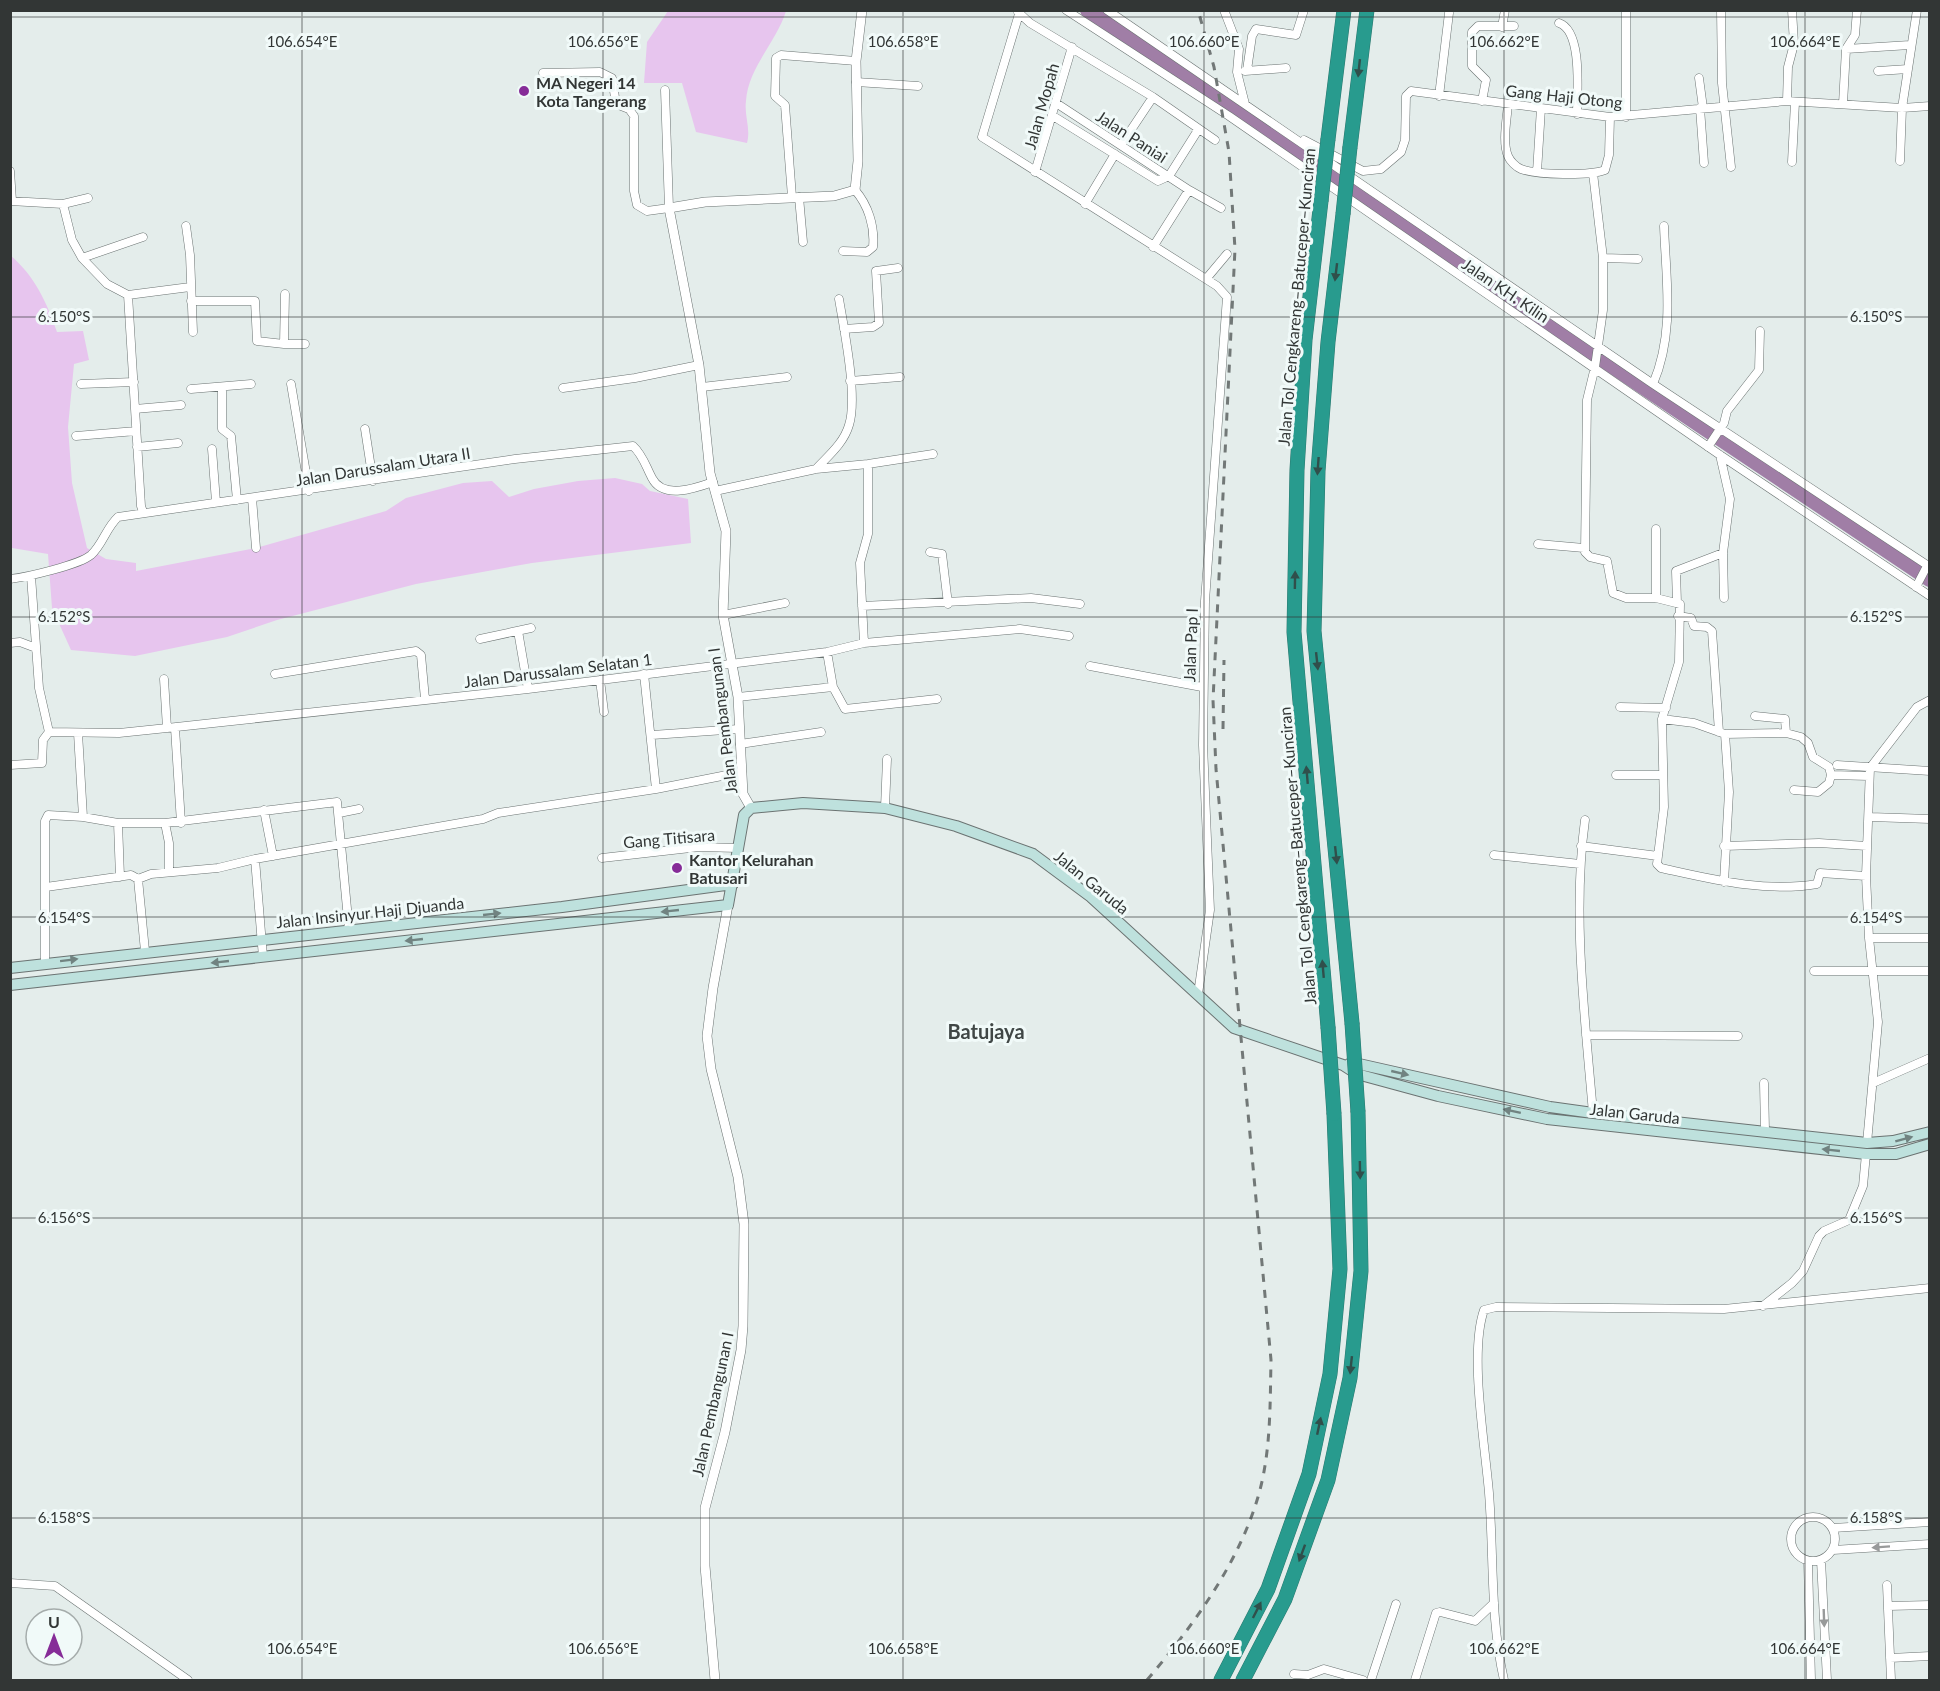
<svg xmlns="http://www.w3.org/2000/svg" width="1940" height="1691" font-family="Lato,sans-serif">
<style>
.green{fill:#e7c5ee}
.lines{fill:none;stroke-linecap:round;stroke-linejoin:round}
.river{stroke:#a07ea6;stroke-width:16}
.minor-casing{stroke:#6b7372;stroke-width:9}
.tertiary-casing{stroke:#6b7372;stroke-width:10}
.secondary-casing{stroke:#6b7372;stroke-width:12}
.motorway-casing{stroke:#2c786f;stroke-width:15}
.minor{stroke:#fff;stroke-width:8}
.tertiary{stroke:#fff;stroke-width:9}
.secondary{stroke:#bee1dd;stroke-width:10}
.motorway{stroke:#289b8e;stroke-width:14}
.rail{stroke:#727877;stroke-width:3;stroke-dasharray:8 8;stroke-linecap:butt}
.motorway-bridge-casing{stroke:#2c786f;stroke-width:15;stroke-linecap:butt}
.motorway-bridge{stroke:#289b8e;stroke-width:14}
.oneway{fill:#304f4b}
.oneway2{fill:#718381}
.oneway3{fill:#989a9a}
.ticks{fill:none;stroke:#323635;stroke-width:1.5;stroke-opacity:0.45}
.poi-dot{fill:#862c98;stroke:#f1faf9;stroke-width:2}
.labels{text-anchor:middle;dominant-baseline:central;stroke-width:6;stroke-linejoin:round;paint-order:stroke}
.poi-label{font-size:16px;font-weight:bold;fill:#323635;stroke:#f1faf9;text-anchor:start}
.street-label{font-size:16px;fill:#323635;stroke:#f1faf9}
.quarter-label{font-size:20px;font-weight:bold;fill:#404746;stroke:#f1faf9}
.ticks-label{font-size:15px;text-anchor:middle;fill:#323635;stroke:#f1faf9;stroke-width:6;stroke-linejoin:round;paint-order:stroke}
</style>
<rect width="100%" height="100%" fill="#e4edeb"/>
<!-- green -->
<path class="green" d="M 668,11 L 786,11 C 777,41 748,68 746,101 C 744,116 751,128 747,143 L 696,132 L 682,83 L 644,83 L 647,42 Z
M 10,255 C 35,276 47,303 57,332 L 83,331 L 89,360 L 74,364 L 68,427 L 72,483 L 87,548 L 106,559 L 136,563 L 136,571 L 256,548 L 386,511 L 406,498 L 463,483 L 492,481 L 509,497 L 534,489 L 578,481 L 615,478 L 642,484 L 650,491 L 688,499 L 691,543 L 532,563 L 416,584 L 277,620 L 227,637 L 135,656 L 71,650 L 52,608 L 48,554 L 12,548 Z"/>
<g class="lines">
<!-- river -->
<path class="river" d="M 1088,10 L 1207,88 L 1578,343 L 1930,579"/>
<defs>
<path id="minor" d="M 1066,10 L 1229,116 L 1720,455 L 1930,596
M 1107,10 L 1653,384 L 1930,567
M 1224,10 L 1239,49 L 1237,72 L 1245,104
M 1721,10 L 1722,83 L 1731,167
M 1018,12 L 1030,23 L 1153,97 L 1215,140
M 1019,14 L 982,137 L 1217,286 L 1227,297 L 1205,601 L 1203,745 L 1210,910 L 1198,994
M 1559,23 C 1583,31 1577,93 1577,114
M 1502,27 L 1505,10
M 1846,49 L 1910,45
M 1247,70 L 1252,36 L 1256,29 L 1296,35 L 1304,10
M 1245,71 L 1286,68
M 1878,71 L 1908,69 L 1917,10
M 543,73 L 600,72 L 612,78 L 616,104 L 629,109 L 634,116 L 634,191 L 637,205 L 647,211 L 669,208 L 665,90
M 1699,78 L 1703,108
M 856,82 L 918,86
M 1439,96 L 1449,13
M 1482,101 L 1486,80 L 1472,66 L 1472,32 L 1478,26 L 1514,26
M 1787,101 L 1788,67 L 1794,44 L 1792,10
M 1056,103 L 1189,190 L 1153,247
M 1508,104 C 1507,119 1502,142 1508,156 C 1510,161 1516,167 1521,169 C 1537,175 1589,176 1605,170 L 1609,155 L 1610,117
M 1843,104 L 1846,49 L 1855,35 L 1857,10
M 1700,108 L 1704,163
M 1053,116 L 1158,181 L 1169,176 L 1198,130
M 1626,117 L 1626,10
M 1304,140 L 1363,171 L 1381,169 L 1401,152 L 1405,140 L 1406,96 L 1411,91 L 1610,117 L 1787,101 L 1902,108 L 1930,106
M 1121,145 L 1153,97
M 1900,161 L 1902,108 L 1908,69
M 1792,162 L 1795,102
M 10,171 L 12,201
M 1035,172 L 1072,47
M 1537,172 L 1541,108
M 1593,173 L 1603,258 L 1603,310 L 1595,367 L 1587,400 L 1585,552 L 1590,557 L 1607,561 L 1613,593 L 1626,598 L 1656,598 L 1680,604 L 1679,662 L 1662,719 L 1664,807 L 1657,864 L 1661,868 C 1711,879 1765,893 1817,884 L 1820,873 L 1866,876
M 1189,190 L 1221,208
M 792,197 L 785,105 L 775,96 L 776,58 L 781,55 L 856,61
M 799,197 L 803,242
M 10,201 L 63,204 L 72,240 L 82,258 L 107,284 L 128,295
M 63,204 L 88,198
M 1085,204 L 1115,154
M 186,226 L 190,255 L 193,332
M 843,251 L 867,252 L 873,247 C 875,226 868,205 855,190
M 82,258 L 143,237
M 1603,258 L 1638,259
M 1206,279 L 1227,254
M 128,295 L 141,506 L 143,512
M 128,295 L 190,287
M 191,301 L 255,301 L 257,341 L 284,344 L 285,294
M 844,329 L 873,327 L 879,323 L 876,271 L 898,268
M 284,344 L 305,344
M 850,381 L 900,377
M 81,384 L 134,382
M 291,384 L 309,491
M 1653,384 C 1675,333 1666,280 1664,226
M 222,387 L 222,429 L 231,436 L 237,500
M 702,387 L 787,377
M 563,388 L 635,378 L 699,365
M 191,389 L 251,384
M 135,409 L 181,405
M 365,429 L 373,481
M 76,436 L 136,431
M 137,447 L 178,443
M 1708,447 L 1724,423 L 1727,411 L 1759,370 L 1760,331
M 212,449 L 216,502
M 1720,455 L 1730,499 L 1723,553 L 1724,598
M 816,469 C 828,456 844,443 849,425 C 858,397 844,329 839,299
M 715,491 L 816,469 L 868,464 L 933,454
M 252,498 L 256,548
M 1538,544 L 1584,548
M 930,552 L 942,554 L 948,604
M 31,576 L 39,688 L 49,732
M 10,579 C 27,577 79,565 91,555 C 103,544 106,528 118,517 L 515,459 L 633,446 C 643,455 646,467 652,478 C 663,500 696,488 713,482
M 1916,587 L 1927,566
M 1656,598 L 1656,529
M 1677,603 L 1676,571 L 1723,553
M 862,606 L 1031,598 L 1080,604
M 723,615 L 785,603
M 1678,616 L 1691,618 L 1694,626 L 1707,627 L 1712,631 L 1719,732
M 518,631 L 528,689
M 480,639 L 531,628
M 10,643 L 20,642 L 36,648
M 864,643 L 860,563 L 868,534 L 868,464
M 827,652 L 833,687 L 845,709 L 937,699
M 1090,666 L 1202,687
M 275,674 L 416,651 L 421,655 L 425,699
M 644,674 L 656,789
M 164,679 L 167,728
M 600,680 L 604,712
M 738,697 L 833,687
M 1620,707 L 1666,708
M 1755,716 L 1785,719 L 1786,733
M 1662,719 L 1694,723 L 1725,734 L 1786,733 L 1801,737 L 1808,743 L 1813,757 L 1829,767 L 1831,775 L 1869,776
M 175,728 L 181,823
M 49,732 L 119,733 L 167,728 L 528,689 L 827,652 L 864,643 L 1020,629 L 1069,636
M 78,733 L 83,817
M 652,735 L 739,729
M 740,744 L 821,732
M 10,765 L 42,763 L 43,740 L 49,732
M 1837,765 L 1930,771
M 1616,775 L 1663,775
M 1794,790 L 1818,792 L 1829,783 L 1831,775
M 885,808 L 887,759
M 264,810 L 273,856
M 339,813 L 359,809
M 1870,817 L 1930,819
M 1585,820 C 1572,914 1585,1018 1593,1113
M 118,823 L 120,877
M 165,823 L 337,802 L 349,930
M 1581,846 L 1658,856
M 1724,846 L 1819,843 L 1867,846
M 1494,855 L 1580,864
M 602,858 L 699,847 L 738,848
M 255,859 L 263,957
M 138,879 L 145,951
M 1724,882 L 1729,792 L 1725,734
M 46,887 L 131,875 L 138,879 L 151,874 L 218,868 L 255,859 L 483,819 L 498,813 L 656,789 L 742,772
M 1869,938 L 1930,938
M 45,963 L 45,821 L 48,815 L 83,817 L 118,823 L 165,823 L 169,843 L 169,872
M 1814,971 L 1930,971
M 1586,1035 L 1738,1036
M 1764,1083 L 1765,1131
M 1873,1083 L 1930,1058
M 1867,1143 L 1878,1022 L 1869,938 L 1866,876 L 1870,768 L 1917,707 L 1930,700
M 1763,1306 L 1792,1283 L 1803,1271 L 1819,1236 L 1824,1231 L 1849,1220 L 1863,1186 L 1866,1154
M1791 1539a22 22 0 1 1 44 0a22 22 0 1 1-44 0Z
M 1833,1528 L 1930,1522
M 1833,1550 L 1930,1544
M 1821,1560 L 1827,1680
M 1808,1561 L 1811,1680
M 10,1583 L 55,1586 L 188,1680
M 1887,1585 L 1891,1680
M 1888,1606 L 1930,1605
M 1890,1658 L 1930,1656
M 1294,1674 L 1308,1675 L 1324,1669 L 1363,1680
M 1371,1680 L 1396,1604
M 1415,1680 L 1436,1613 L 1440,1612 L 1475,1621 L 1494,1603
M 1504,1680 C 1490,1619 1494,1556 1489,1493 C 1485,1444 1469,1353 1484,1310 L 1496,1307 L 1724,1309 L 1930,1288"/>
<path id="tertiary" d="M 751,808 L 743,794 L 738,697 L 723,615 L 726,531 L 710,473 L 699,365 L 669,208 L 705,202 L 834,196 L 855,190 L 858,161 L 856,61 L 862,10
M 715,1680 L 705,1566 L 705,1508 L 725,1432 L 741,1350 L 743,1326 L 744,1224 L 738,1177 L 711,1069 L 707,1036 L 713,988 L 728,905"/>
<path id="secondary" d="M 10,968 L 562,907 L 733,884
M 10,985 L 728,905 L 744,815 L 751,808 L 803,803 L 885,808 L 956,826 L 1033,854 L 1091,897 L 1234,1028 L 1343,1065 L 1357,1074 L 1438,1096 L 1547,1119 L 1866,1154 L 1896,1154 L 1930,1144
M 1349,1064 L 1359,1064 L 1550,1107 L 1593,1113 L 1867,1143 L 1893,1141 L 1930,1132"/>
<path id="motorway" d="M 1328,139 L 1344,10
M 1350,147 L 1367,10
M 1321,201 L 1305,340 L 1297,470 L 1294,632 L 1328,1027
M 1343,214 L 1328,342 L 1318,471 L 1314,631 L 1352,1023
M 1221,1680 L 1268,1589 L 1309,1474 L 1330,1374 L 1340,1269 L 1334,1114
M 1243,1680 L 1285,1599 L 1328,1480 L 1350,1378 L 1361,1271 L 1358,1112"/>
</defs>
<!-- minor casing -->
<use href="#minor" class="minor-casing"/>
<!-- tertiary casing -->
<use href="#tertiary" class="tertiary-casing"/>
<!-- secondary casing -->
<use href="#secondary" class="secondary-casing"/>
<!-- motorway casing -->
<use href="#motorway" class="motorway-casing"/>
<!-- minor -->
<use href="#minor" class="minor"/>
<!-- tertiary -->
<use href="#tertiary" class="tertiary"/>
<!-- secondary -->
<use href="#secondary" class="secondary"/>
<!-- motorway -->
<use href="#motorway" class="motorway"/>
<!-- rail -->
<path class="rail" d="M 1223,729 L 1224,660
M 1147,1680 C 1192,1627 1238,1565 1258,1497 C 1271,1453 1270,1405 1271,1360 L 1216,769 L 1213,700 L 1235,249 L 1229,152 L 1214,67 L 1198,10"/>
<defs>
<path id="motorway-bridge" d="M 1321,201 L 1328,139
M 1343,214 L 1350,147
M 1352,1023 L 1358,1112
M 1328,1027 L 1334,1114"/>
</defs>
<!-- motorway-bridge casing -->
<use href="#motorway-bridge" class="motorway-bridge-casing"/>
<!-- motorway-bridge -->
<use href="#motorway-bridge" class="motorway-bridge"/>
</g>
<!-- one-way arrows -->
<defs><path id="oneway-solid" d="M-6-.8H1V-3.2L6.5 0L1 3.2V.8H-6Z" transform="scale(1.5)"/></defs>
<g class="oneway">
<use href="#oneway-solid" transform="translate(1359 68) rotate(96)"/>
<use href="#oneway-solid" transform="translate(1336 272) rotate(97)"/>
<use href="#oneway-solid" transform="translate(1318 466) rotate(94)"/>
<use href="#oneway-solid" transform="translate(1295 580) rotate(-89)"/>
<use href="#oneway-solid" transform="translate(1317 661) rotate(84)"/>
<use href="#oneway-solid" transform="translate(1307 775) rotate(-95)"/>
<use href="#oneway-solid" transform="translate(1336 855) rotate(84)"/>
<use href="#oneway-solid" transform="translate(1323 969) rotate(-95)"/>
<use href="#oneway-solid" transform="translate(1360 1170) rotate(89)"/>
<use href="#oneway-solid" transform="translate(1351 1365) rotate(96)"/>
<use href="#oneway-solid" transform="translate(1319 1426) rotate(-78)"/>
<use href="#oneway-solid" transform="translate(1302 1553) rotate(110)"/>
<use href="#oneway-solid" transform="translate(1257 1610) rotate(-63)"/>
</g>
<g class="oneway2">
<use href="#oneway-solid" transform="translate(670 911) rotate(174)"/>
<use href="#oneway-solid" transform="translate(492 914) rotate(-6)"/>
<use href="#oneway-solid" transform="translate(414 940) rotate(174)"/>
<use href="#oneway-solid" transform="translate(69 960) rotate(-7)"/>
<use href="#oneway-solid" transform="translate(220 962) rotate(174)"/>
<use href="#oneway-solid" transform="translate(1400 1073) rotate(13)"/>
<use href="#oneway-solid" transform="translate(1512 1111) rotate(-168)"/>
<use href="#oneway-solid" transform="translate(1904 1139) rotate(-15)"/>
<use href="#oneway-solid" transform="translate(1831 1150) rotate(-174)"/>
</g>
<g class="oneway3">
<use href="#oneway-solid" transform="translate(1881 1547) rotate(176)"/>
<use href="#oneway-solid" transform="translate(1824 1618) rotate(88)"/>
</g>
<!-- ticks -->
<path class="ticks" d="M 302,10 L 302,1680M 603,10 L 603,1680M 903,10 L 903,1680M 1204,10 L 1204,1680M 1504,10 L 1504,1680M 1805,10 L 1805,1680M 10,17 L 1930,17M 10,317 L 1930,317M 10,617 L 1930,617M 10,917 L 1930,917M 10,1218 L 1930,1218M 10,1518 L 1930,1518"/>
<!-- markers -->
<g class="poi-dot">
<circle cx="524" cy="91" r="6"/>
<circle cx="677" cy="868" r="6"/>
</g>
<g class="labels">
<!-- poi labels -->
<g class="poi-label">
<text x="536" y="82">MA Negeri 14<tspan x="536" dy="18">Kota Tangerang</tspan></text>
<text x="689" y="859">Kantor Kelurahan<tspan x="689" dy="18">Batusari</tspan></text>
</g>
<!-- street labels -->
<g class="street-label">
<text transform="translate(1564 96) rotate(6)">Gang Haji Otong</text>
<text transform="translate(1041 106) rotate(-74)">Jalan Mopah</text>
<text transform="translate(1132 136) rotate(33)">Jalan Paniai</text>
<text transform="translate(1506 290) rotate(34)">Jalan KH. Kilin</text>
<text transform="translate(1296 297) rotate(-85)">Jalan Tol Cengkareng–Batuceper–Kunciran</text>
<text transform="translate(383 466) rotate(-9)">Jalan Darussalam Utara II</text>
<text transform="translate(1190 645) rotate(-88)">Jalan Pap I</text>
<text transform="translate(558 670) rotate(-7)">Jalan Darussalam Selatan 1</text>
<text transform="translate(722 721) rotate(-97)">Jalan Pembangunan I</text>
<text transform="translate(669 838) rotate(-5)">Gang Titisara</text>
<text transform="translate(1297 856) rotate(-95)">Jalan Tol Cengkareng–Batuceper–Kunciran</text>
<text transform="translate(1092 882) rotate(39)">Jalan Garuda</text>
<text transform="translate(370 912) rotate(-6)">Jalan Insinyur Haji Djuanda</text>
<text transform="translate(1635 1113) rotate(6)">Jalan Garuda</text>
<text transform="translate(712 1404) rotate(-78)">Jalan Pembangunan I</text>
</g>
<!-- quarter labels -->
<g class="quarter-label">
<text x="986" y="1031">Batujaya</text>
</g>
</g>
<g class="ticks-label">
<text x="302" y="47">106.654°E</text>
<text x="603" y="47">106.656°E</text>
<text x="903" y="47">106.658°E</text>
<text x="1204" y="47">106.660°E</text>
<text x="1504" y="47">106.662°E</text>
<text x="1805" y="47">106.664°E</text>
<text x="64" y="322">6.150°S</text>
<text x="1876" y="322">6.150°S</text>
<text x="64" y="622">6.152°S</text>
<text x="1876" y="622">6.152°S</text>
<text x="64" y="923">6.154°S</text>
<text x="1876" y="923">6.154°S</text>
<text x="64" y="1223">6.156°S</text>
<text x="1876" y="1223">6.156°S</text>
<text x="64" y="1523">6.158°S</text>
<text x="1876" y="1523">6.158°S</text>
<text x="302" y="1654">106.654°E</text>
<text x="603" y="1654">106.656°E</text>
<text x="903" y="1654">106.658°E</text>
<text x="1204" y="1654">106.660°E</text>
<text x="1504" y="1654">106.662°E</text>
<text x="1805" y="1654">106.664°E</text>
</g>
<!-- border -->
<rect width="1940" height="1691" fill="none" stroke="#323635" stroke-width="24"/>
<!-- north arrow -->
<g transform="translate(54 1637)"><circle r="28" fill="#f1faf9" stroke="#a5acab" stroke-width="1.5"/>
<path d="M0-4.5L10 22L0 15L-10 22Z" fill="#862c98"/>
<text y="-9" font-size="16" font-weight="bold" text-anchor="middle" fill="#323635">U</text>
</g>
</svg>
